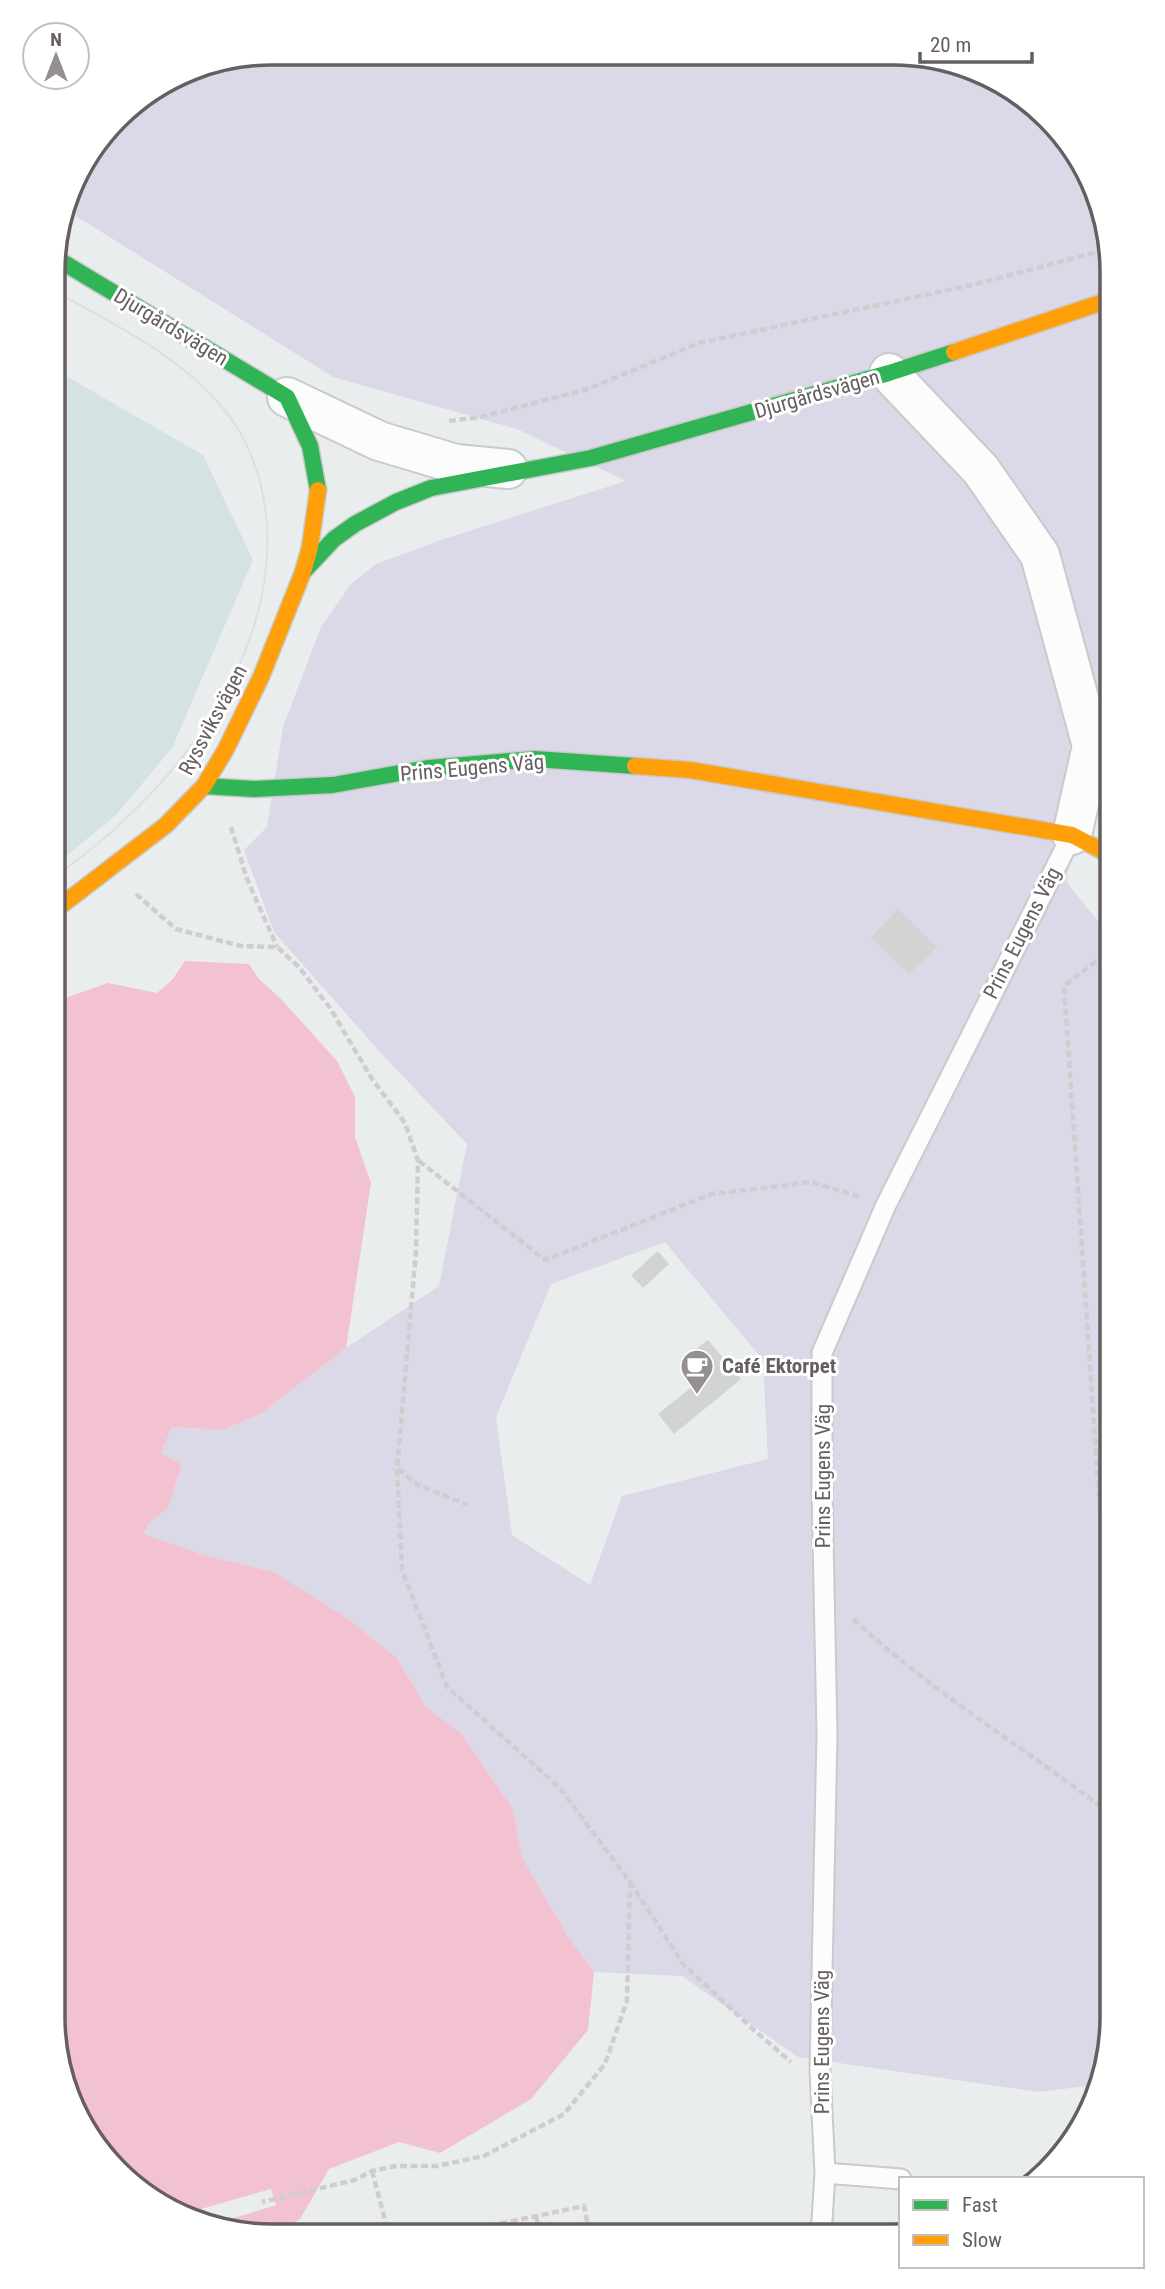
<svg xmlns="http://www.w3.org/2000/svg" width="1165" height="2289" font-family="'Roboto Condensed',sans-serif">
<style>
.commercial{fill:#d5e2e3}
.green{fill:#dbd8e8;fill-rule:evenodd}
.water{fill:#f3c2d0}
.pier{fill:#e9eded}
.building{fill:#d2d4d4}
.lines{fill:none;stroke-linecap:round;stroke-linejoin:round}
.lane-casing{stroke:#cacacb;stroke-width:23}
.street-casing{stroke:#cacacb;stroke-width:42}
.fast-casing{stroke:#c9c9c9;stroke-width:19}
.slow-casing{stroke:#c9c9c9;stroke-width:19}
.path{stroke:#d0cdd1;stroke-width:4.5;stroke-dasharray:7 3.5;stroke-linecap:butt}
.lane{stroke:#fcfcfc;stroke-width:19}
.street{stroke:#fcfcfc;stroke-width:38}
.fast{stroke:#30b455;stroke-width:16}
.slow{stroke:#ff9f0a;stroke-width:16}
.tram{stroke:#dedfdf;stroke-width:2}
.labels{text-anchor:middle;dominant-baseline:central;stroke-width:6;stroke-linejoin:round;paint-order:stroke}
.street-label{font-size:21px;fill:#665e60;stroke:#fff}
.poi-label{font-size:21px;font-weight:bold;fill:#665e60;stroke:#fff;text-anchor:start}
.rim{fill:none;stroke:#665e60;stroke-width:3.5}
</style>
<rect width="100%" height="100%" fill="#e9eded"/>
<!-- commercial -->
<path class="commercial" d="M 54,369 L 203,455 L 253,560 L 172,748 L 116,815 L 54,866 Z"/>
<!-- green -->
<path class="green" d="M 272,53 L 936,57 L 1038,107 L 1101,202 L 1112,272 L 1112,687 L 1070,726 L 1067,883 L 1112,938 L 1112,2032 L 1095,2103 L 1095,2085 L 1039,2092 L 798,2057 L 682,1976 L 594,1972 L 567,1935 L 522,1857 L 513,1809 L 461,1733 L 426,1707 L 397,1658 L 347,1618 L 274,1572 L 203,1555 L 143,1535 L 148,1524 L 168,1508 L 182,1464 L 161,1453 L 172,1427 L 223,1430 L 262,1413 L 346,1348 L 439,1286 L 467,1144 L 379,1051 L 274,932 L 244,850 L 267,827 L 283,727 L 321,627 L 351,584 L 376,564 L 444,539 L 626,481 L 517,429 L 333,377 L 65,209 L 75,174 L 127,107 L 188,69 ZM 665,1242 L 763,1360 L 768,1459 L 622,1496 L 590,1585 L 512,1535 L 496,1417 L 551,1284 Z"/>
<!-- water -->
<path class="water" d="M 185,961 L 249,964 L 259,979 L 280,998 L 337,1061 L 355,1097 L 355,1137 L 371,1183 L 346,1348 L 262,1413 L 223,1430 L 172,1427 L 161,1453 L 182,1464 L 168,1508 L 148,1524 L 144,1534 L 203,1555 L 274,1572 L 347,1618 L 397,1658 L 426,1707 L 461,1733 L 513,1809 L 522,1857 L 567,1935 L 594,1972 L 588,2030 L 531,2099 L 440,2153 L 399,2142 L 329,2169 L 300,2219 L 275,2235 L 243,2235 L 175,2214 L 128,2182 L 64,2087 L 53,2017 L 54,1002 L 108,983 L 157,993 L 172,980 Z"/>
<!-- pier -->
<path class="pier" d="M 271,2189 L 276,2205 L 211,2225 L 180,2215 Z"/>
<!-- building -->
<path class="building" d="M 898,909 L 937,947 L 909,974 L 871,937 Z
M 658,1251 L 669,1264 L 643,1288 L 631,1275 Z
M 708,1340 L 741,1379 L 674,1434 L 658,1414 L 699,1381 L 682,1360 Z"/>
<g class="lines">
<defs>
<path id="lane" d="M 825,2173 L 901,2179
M 821,2236 L 825,2173 L 820,2071 L 827,1734 L 822,1488 L 822,1353 L 886,1205 L 1072,835"/>
<path id="street" d="M 889,373 L 981,470 L 1040,555 L 1092,746 L 1072,835
M 287,397 L 379,441 L 456,464 L 508,469"/>
<path id="fast" d="M 54,257 L 287,397 L 310,446 L 318,490
M 303,572 L 334,539 L 355,524 L 396,502 L 431,488 L 591,458 L 889,373 L 954,352
M 204,786 L 254,789 L 333,785 L 428,768 L 535,759 L 635,766"/>
<path id="slow" d="M 954,352 L 1112,299
M 635,766 L 690,770 L 1072,835 L 1112,856
M 54,911 L 166,825 L 204,786 L 226,749 L 261,677 L 303,572 L 310,547 L 318,490"/>
</defs>
<!-- lane casing -->
<use href="#lane" class="lane-casing"/>
<!-- street casing -->
<use href="#street" class="street-casing"/>
<!-- fast casing -->
<use href="#fast" class="fast-casing"/>
<!-- slow casing -->
<use href="#slow" class="slow-casing"/>
<!-- path -->
<path class="path" d="M 449,421 L 481,417 L 588,389 L 699,343 L 972,285 L 1109,249
M 231,827 L 247,879 L 277,947
M 136,894 L 176,929 L 241,946 L 277,947 L 299,967 L 330,1008 L 372,1079 L 405,1123 L 418,1161 L 416,1251 L 397,1469 L 402,1570 L 447,1687 L 560,1788 L 630,1882 L 627,2001 L 605,2064 L 564,2114 L 484,2156 L 437,2166 L 396,2166 L 372,2171 L 355,2180 L 262,2202
M 419,1161 L 545,1260 L 712,1194 L 812,1182 L 860,1197
M 398,1469 L 418,1485 L 468,1505
M 853,1619 C 932,1692 1026,1749 1112,1815
M 1112,1686 L 1064,986 L 1112,949
M 630,1882 L 683,1964 L 755,2031 L 791,2062
M 372,2171 L 389,2235
M 536,2216 L 540,2235
M 491,2235 L 489,2226 L 584,2206 L 590,2236"/>
<!-- lane -->
<use href="#lane" class="lane"/>
<!-- street -->
<use href="#street" class="street"/>
<!-- fast -->
<use href="#fast" class="fast"/>
<!-- slow -->
<use href="#slow" class="slow"/>
<!-- tram -->
<path class="tram" d="M 54,877 C 166,800 282,660 266,514 C 262,479 249,440 226,412 C 182,356 115,325 54,291"/>
</g>
<!-- icons -->
<defs>
<symbol id="cafe-pin" viewBox="-11 -11 22 30"><path d="M0 17L-7.5 6A9.5 9.5 0 1 1 7.5 6Z" fill="#949091" stroke="#fff"/><path d="M-5.5-4.5H6V0H3Q3 3.5 0 3.5H-2.5Q-5.5 3.5-5.5 0ZM3-3.2v2h1.7v-2ZM-6 4.5H4V6H-6Z" fill="#fff"/></symbol>
</defs>
<g fill-rule="evenodd">
<use href="#cafe-pin" x="678" y="1347" width="38" height="52"/>
</g>
<g class="labels">
<!-- street labels -->
<g class="street-label">
<text transform="translate(171 327) rotate(31)">Djurgårdsvägen</text>
<text transform="translate(817 394) rotate(-16)">Djurgårdsvägen</text>
<text transform="translate(213 720) rotate(-62)">Ryssviksvägen</text>
<text transform="translate(472 768) rotate(-5)">Prins Eugens Väg</text>
<text transform="translate(1022 933) rotate(-63)">Prins Eugens Väg</text>
<text transform="translate(823 1476) rotate(-90)">Prins Eugens Väg</text>
<text transform="translate(822 2042) rotate(-90)">Prins Eugens Väg</text>
</g>
<!-- poi labels -->
<g class="poi-label">
<text x="722" y="1366">Café Ektorpet</text>
</g>
</g>
<!-- crop -->
<path d="M0 0H1165V2289H0ZM272 65H893A207 207 0 0 1 1100 272V2017A207 207 0 0 1 893 2224H272A207 207 0 0 1 65 2017V272A207 207 0 0 1 272 65Z" fill="#fff" fill-rule="evenodd"/>
<path class="rim" d="M272 65H893A207 207 0 0 1 1100 272V2017A207 207 0 0 1 893 2224H272A207 207 0 0 1 65 2017V272A207 207 0 0 1 272 65Z"/>
<!-- legend -->
<rect x="899" y="2177" width="245" height="91" fill="#ffffff" stroke="#c2bfbf" stroke-width="2"/>
<rect x="913" y="2200" width="35" height="10" fill="#30b455" stroke="#c2bfbf" stroke-width="2"/>
<text x="962" y="2212" font-size="21" fill="#665e60">Fast</text>
<rect x="913" y="2235" width="35" height="10" fill="#ff9f0a" stroke="#c2bfbf" stroke-width="2"/>
<text x="962" y="2247" font-size="21" fill="#665e60">Slow</text>
<!-- north arrow -->
<g transform="translate(56 56)"><circle r="33" fill="#ffffff" stroke="#c2bfbf" stroke-width="2"/>
<path d="M0-5L12 26L0 18L-12 26Z" fill="#949091"/>
<text y="-10" font-size="19" font-weight="bold" text-anchor="middle" fill="#665e60">N</text>
</g>
<!-- scale -->
<path d="M920 52v10h112v-10" fill="none" stroke="#665e60" stroke-width="3.5"/>
<text x="930" y="52" font-size="21" fill="#665e60" stroke="#ffffff" stroke-width="5" paint-order="stroke">20 m</text>
</svg>
